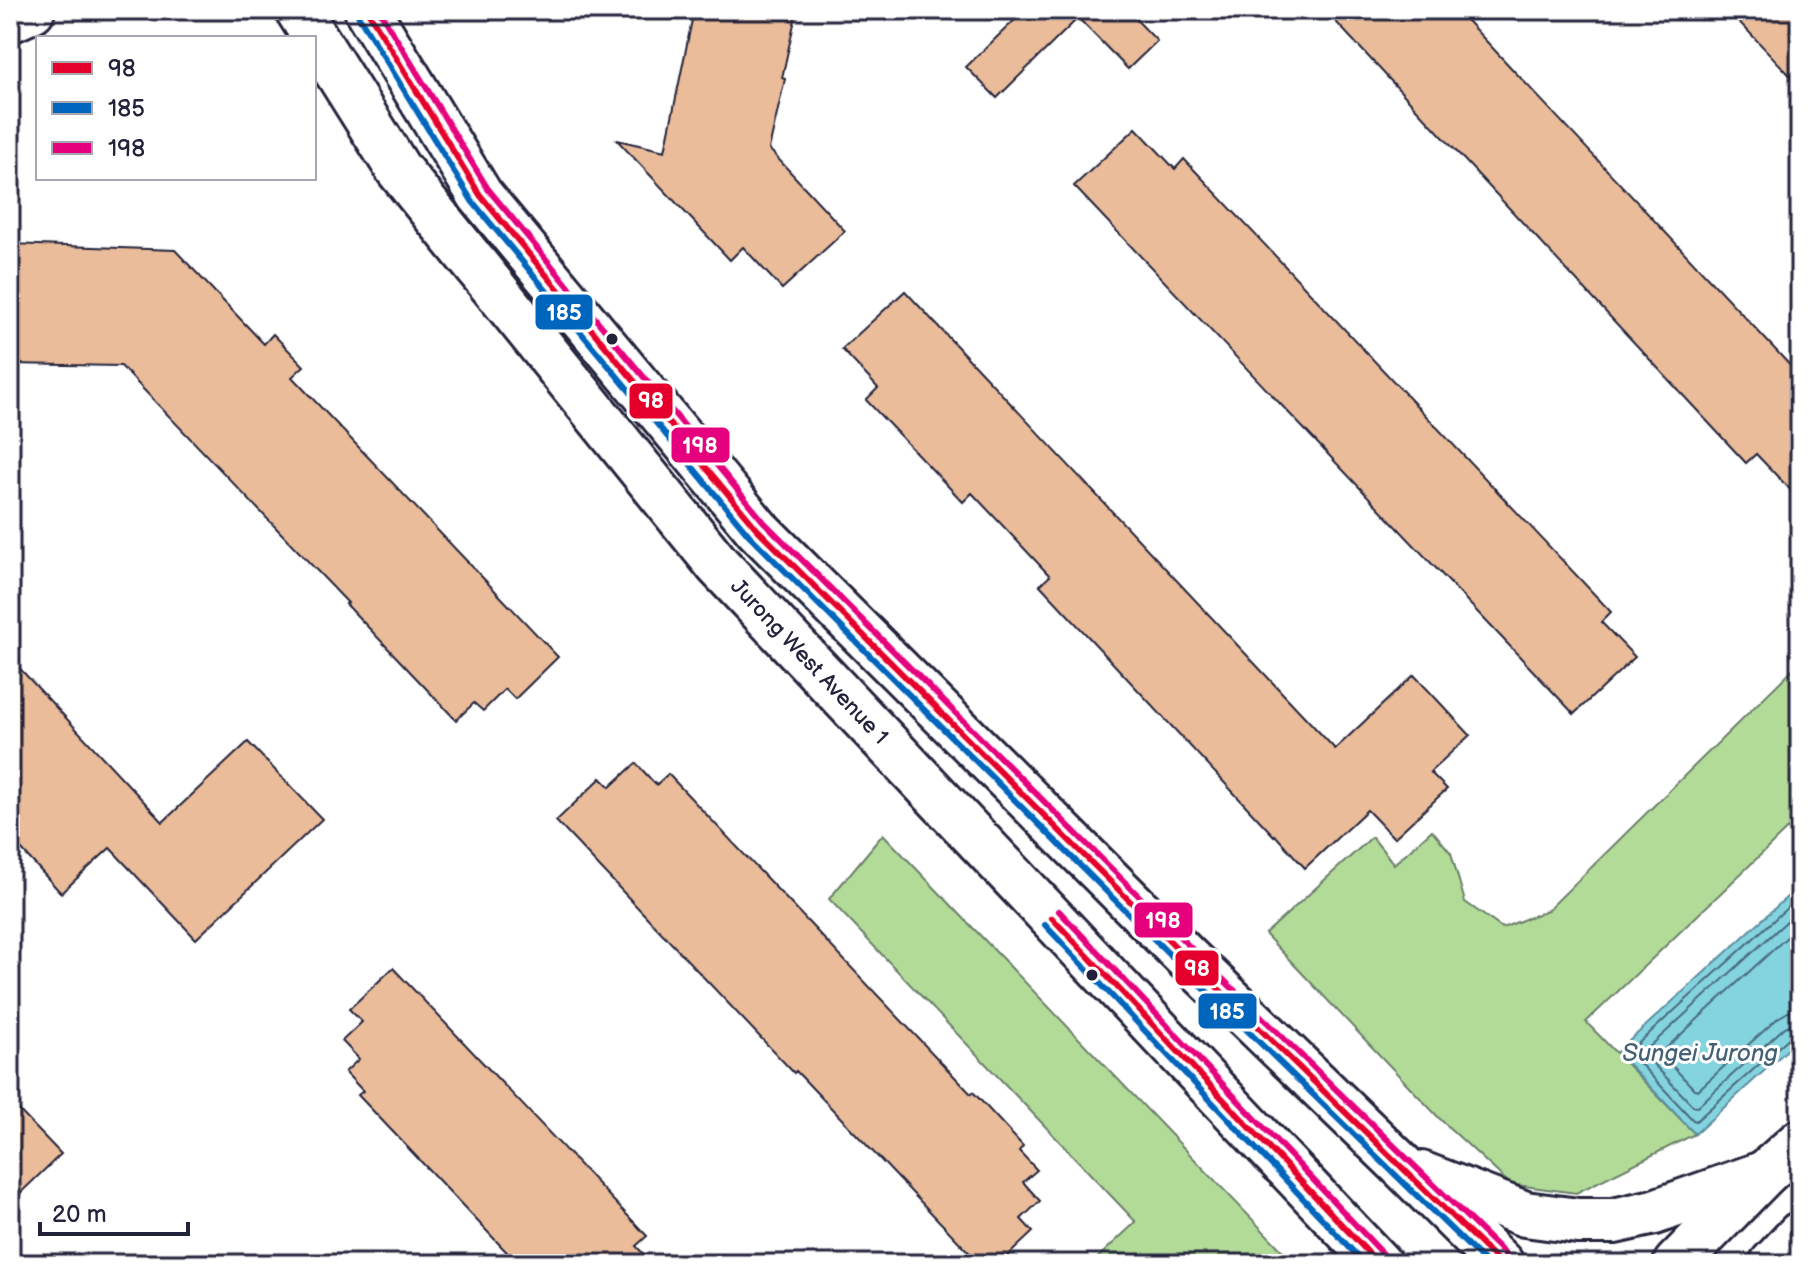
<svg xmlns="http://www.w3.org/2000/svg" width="1810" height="1274" font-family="'Balsamiq Sans',sans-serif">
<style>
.green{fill:#b3db98;stroke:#6a7e6a;stroke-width:2}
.water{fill:#84d4e0;stroke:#5d8d9e;stroke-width:2}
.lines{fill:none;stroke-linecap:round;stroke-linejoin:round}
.shore{stroke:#49697d;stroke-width:2}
.building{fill:#eabc9a;stroke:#22223b;stroke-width:2}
.minor-casing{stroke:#22223b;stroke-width:50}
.tertiary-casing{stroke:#22223b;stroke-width:50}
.minor{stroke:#fff;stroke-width:44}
.tertiary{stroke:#fff;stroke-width:44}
.bus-1-casing{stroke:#fff;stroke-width:12}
.bus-2-casing{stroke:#fff;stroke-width:12}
.bus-3-casing{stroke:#fff;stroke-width:12}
.bus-1{stroke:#e4002b;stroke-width:6}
.bus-2{stroke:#0065bd;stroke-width:6}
.bus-3{stroke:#e5007d;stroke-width:6}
.bus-dot{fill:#22223b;stroke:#fff;stroke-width:3}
.labels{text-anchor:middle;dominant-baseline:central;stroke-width:6;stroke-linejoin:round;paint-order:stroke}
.street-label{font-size:22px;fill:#22223b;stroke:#fff}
.water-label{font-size:24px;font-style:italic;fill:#446075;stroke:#fff}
.line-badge{stroke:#fff;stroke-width:3}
.badge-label{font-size:22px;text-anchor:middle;font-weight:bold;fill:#fff}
</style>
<rect width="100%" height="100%" fill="#fff"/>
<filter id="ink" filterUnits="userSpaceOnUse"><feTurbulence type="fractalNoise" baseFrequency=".0125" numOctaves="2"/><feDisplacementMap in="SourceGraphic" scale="16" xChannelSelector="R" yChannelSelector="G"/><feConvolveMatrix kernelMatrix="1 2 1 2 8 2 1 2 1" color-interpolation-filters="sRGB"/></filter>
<g filter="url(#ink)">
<!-- green -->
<path class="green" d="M 1800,662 L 1800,817 L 1586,1022 L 1695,1134 L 1576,1193 L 1510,1184 L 1441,1120 L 1265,934 L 1372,837 L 1394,864 L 1432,830 L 1451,853 L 1465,902 L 1502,928 L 1548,910 Z
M 883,834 L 1295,1264 L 1091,1264 L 1136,1222 L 829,899 Z"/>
<!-- water -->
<path class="water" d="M 1800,885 L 1800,1038 L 1695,1134 L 1617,1052 Z"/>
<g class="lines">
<!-- shore -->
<path class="shore" d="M 1800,896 L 1631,1050 L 1630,1053 L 1693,1120 L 1696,1121 L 1792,1035 L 1800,1033
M 1800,909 L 1646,1050 L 1644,1054 L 1693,1106 L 1697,1107 L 1785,1027 L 1792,1024 L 1800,1023
M 1800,925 L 1663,1051 L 1662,1055 L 1694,1089 L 1698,1090 L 1778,1018 L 1788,1012 L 1800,1011"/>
</g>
<!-- building -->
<path class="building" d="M 694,10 L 797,10 L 782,78 L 785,79 L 769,149 L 845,231 L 782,289 L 743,247 L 730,260 L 617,140 L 665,151 Z
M 1025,10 L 1127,10 L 1157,41 L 1128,69 L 1078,18 L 997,98 L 966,67 Z
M 1325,10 L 1457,10 L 1800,376 L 1800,500 L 1756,454 L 1746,463 Z
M 1728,10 L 1800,10 L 1800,86 Z
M 1136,128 L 1175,169 L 1184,159 L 1611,612 L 1601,622 L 1635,657 L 1574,714 L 1074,186 Z
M 10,244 L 175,250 L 264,344 L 273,334 L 304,366 L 292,377 L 558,657 L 515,699 L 505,689 L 483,711 L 474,703 L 456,720 L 346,604 L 348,603 L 121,366 L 10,364 Z
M 905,291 L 1335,749 L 1414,675 L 1470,735 L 1430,772 L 1447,789 L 1394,838 L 1367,810 L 1305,868 L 1275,835 L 1274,836 L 1040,585 L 1050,576 L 972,493 L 963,502 L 866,400 L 878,388 L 842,349 Z
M 10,658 L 163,822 L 248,742 L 322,819 L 196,939 L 110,848 L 61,893 L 10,837 Z
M 636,763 L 656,785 L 668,774 L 971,1094 L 973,1092 L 1023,1146 L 1019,1151 L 1037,1170 L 1023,1182 L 1040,1201 L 1021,1219 L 1033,1232 L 999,1264 L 980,1264 L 796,1071 L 794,1073 L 556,821 L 601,778 L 610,787 Z
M 393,968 L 647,1236 L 636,1246 L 653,1264 L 518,1264 L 358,1095 L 363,1091 L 345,1072 L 359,1059 L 342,1041 L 362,1022 L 349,1009 Z
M 10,1101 L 61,1154 L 10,1203 Z"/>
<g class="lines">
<defs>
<path id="minor" d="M 10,20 L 32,10"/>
<g id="tertiary">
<path id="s1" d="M 298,10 L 398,169 L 718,565 L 1379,1264"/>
<path d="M 367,10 L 480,195 L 757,529 L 1185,956 L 1397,1161 L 1501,1264"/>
<path d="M 1421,1174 L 1525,1214 L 1578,1221 L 1614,1221 L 1654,1212 L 1765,1173"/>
<path d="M 1676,1264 L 1765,1173 L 1800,1142"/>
<path d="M 1772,1264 L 1800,1234"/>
</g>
</defs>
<!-- minor casing -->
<use href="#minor" class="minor-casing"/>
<!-- tertiary casing -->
<use href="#tertiary" class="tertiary-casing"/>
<!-- minor -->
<use href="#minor" class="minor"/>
<!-- tertiary -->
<use href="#tertiary" class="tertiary"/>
<defs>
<path id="bus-1" d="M 367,10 L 480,195 L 757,529 L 1185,956 L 1501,1264
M 1052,918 L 1379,1264"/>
<path id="bus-2" d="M 358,15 L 472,201 L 749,535 L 1178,963 L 1487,1264
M 1045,925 L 1365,1264"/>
<path id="bus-3" d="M 379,10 L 488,189 L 764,522 L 1192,949 L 1508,1257
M 1059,911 L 1386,1257"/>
</defs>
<!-- bus-1 casing -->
<use href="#bus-1" class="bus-1-casing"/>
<!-- bus-2 casing -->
<use href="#bus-2" class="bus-2-casing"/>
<!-- bus-3 casing -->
<use href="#bus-3" class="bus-3-casing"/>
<!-- bus-1 -->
<use href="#bus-1" class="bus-1"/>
<!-- bus-2 -->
<use href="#bus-2" class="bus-2"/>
<!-- bus-3 -->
<use href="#bus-3" class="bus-3"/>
</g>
</g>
<!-- markers -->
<g class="bus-dot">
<circle cx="612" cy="339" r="7"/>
<circle cx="1092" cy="975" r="7"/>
</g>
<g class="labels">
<!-- street labels -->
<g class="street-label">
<text stroke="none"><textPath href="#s1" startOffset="830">Jurong West Avenue 1</textPath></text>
</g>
<!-- water labels -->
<g class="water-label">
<text x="1700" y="1053">Sungei Jurong</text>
</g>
</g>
<g class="line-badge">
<rect x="534" y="293" width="60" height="38" rx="8" fill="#0065bd"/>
<rect x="628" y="382" width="46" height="38" rx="8" fill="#e4002b"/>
<rect x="670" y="426" width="61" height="38" rx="8" fill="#e5007d"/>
<rect x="1133" y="901" width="61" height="38" rx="8" fill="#e5007d"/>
<rect x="1174" y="949" width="46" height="38" rx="8" fill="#e4002b"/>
<rect x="1197" y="992" width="61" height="38" rx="8" fill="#0065bd"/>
</g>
<g class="badge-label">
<text x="564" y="320">185</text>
<text x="651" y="408">98</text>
<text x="700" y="453">198</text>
<text x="1163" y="928">198</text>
<text x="1197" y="976">98</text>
<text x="1227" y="1019">185</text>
</g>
<!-- margin -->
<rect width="1810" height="1274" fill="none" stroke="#fff" stroke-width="40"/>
<rect x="20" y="20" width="1770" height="1234" fill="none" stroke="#22223b" stroke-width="3" filter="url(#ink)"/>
<!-- legend -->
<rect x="36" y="36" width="280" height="144" fill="#ffffff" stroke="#a7a7b1" stroke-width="2"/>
<rect x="52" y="62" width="40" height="12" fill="#e4002b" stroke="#a7a7b1" stroke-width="2"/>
<text x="108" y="76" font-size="24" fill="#22223b">98</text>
<rect x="52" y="102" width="40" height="12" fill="#0065bd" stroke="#a7a7b1" stroke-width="2"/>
<text x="108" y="116" font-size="24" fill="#22223b">185</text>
<rect x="52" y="142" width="40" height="12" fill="#e5007d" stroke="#a7a7b1" stroke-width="2"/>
<text x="108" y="156" font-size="24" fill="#22223b">198</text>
<!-- scale -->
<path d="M40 1222v12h148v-12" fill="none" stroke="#22223b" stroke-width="4"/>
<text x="52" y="1222" font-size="24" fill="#22223b" stroke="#ffffff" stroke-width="6" paint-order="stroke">20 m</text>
</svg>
